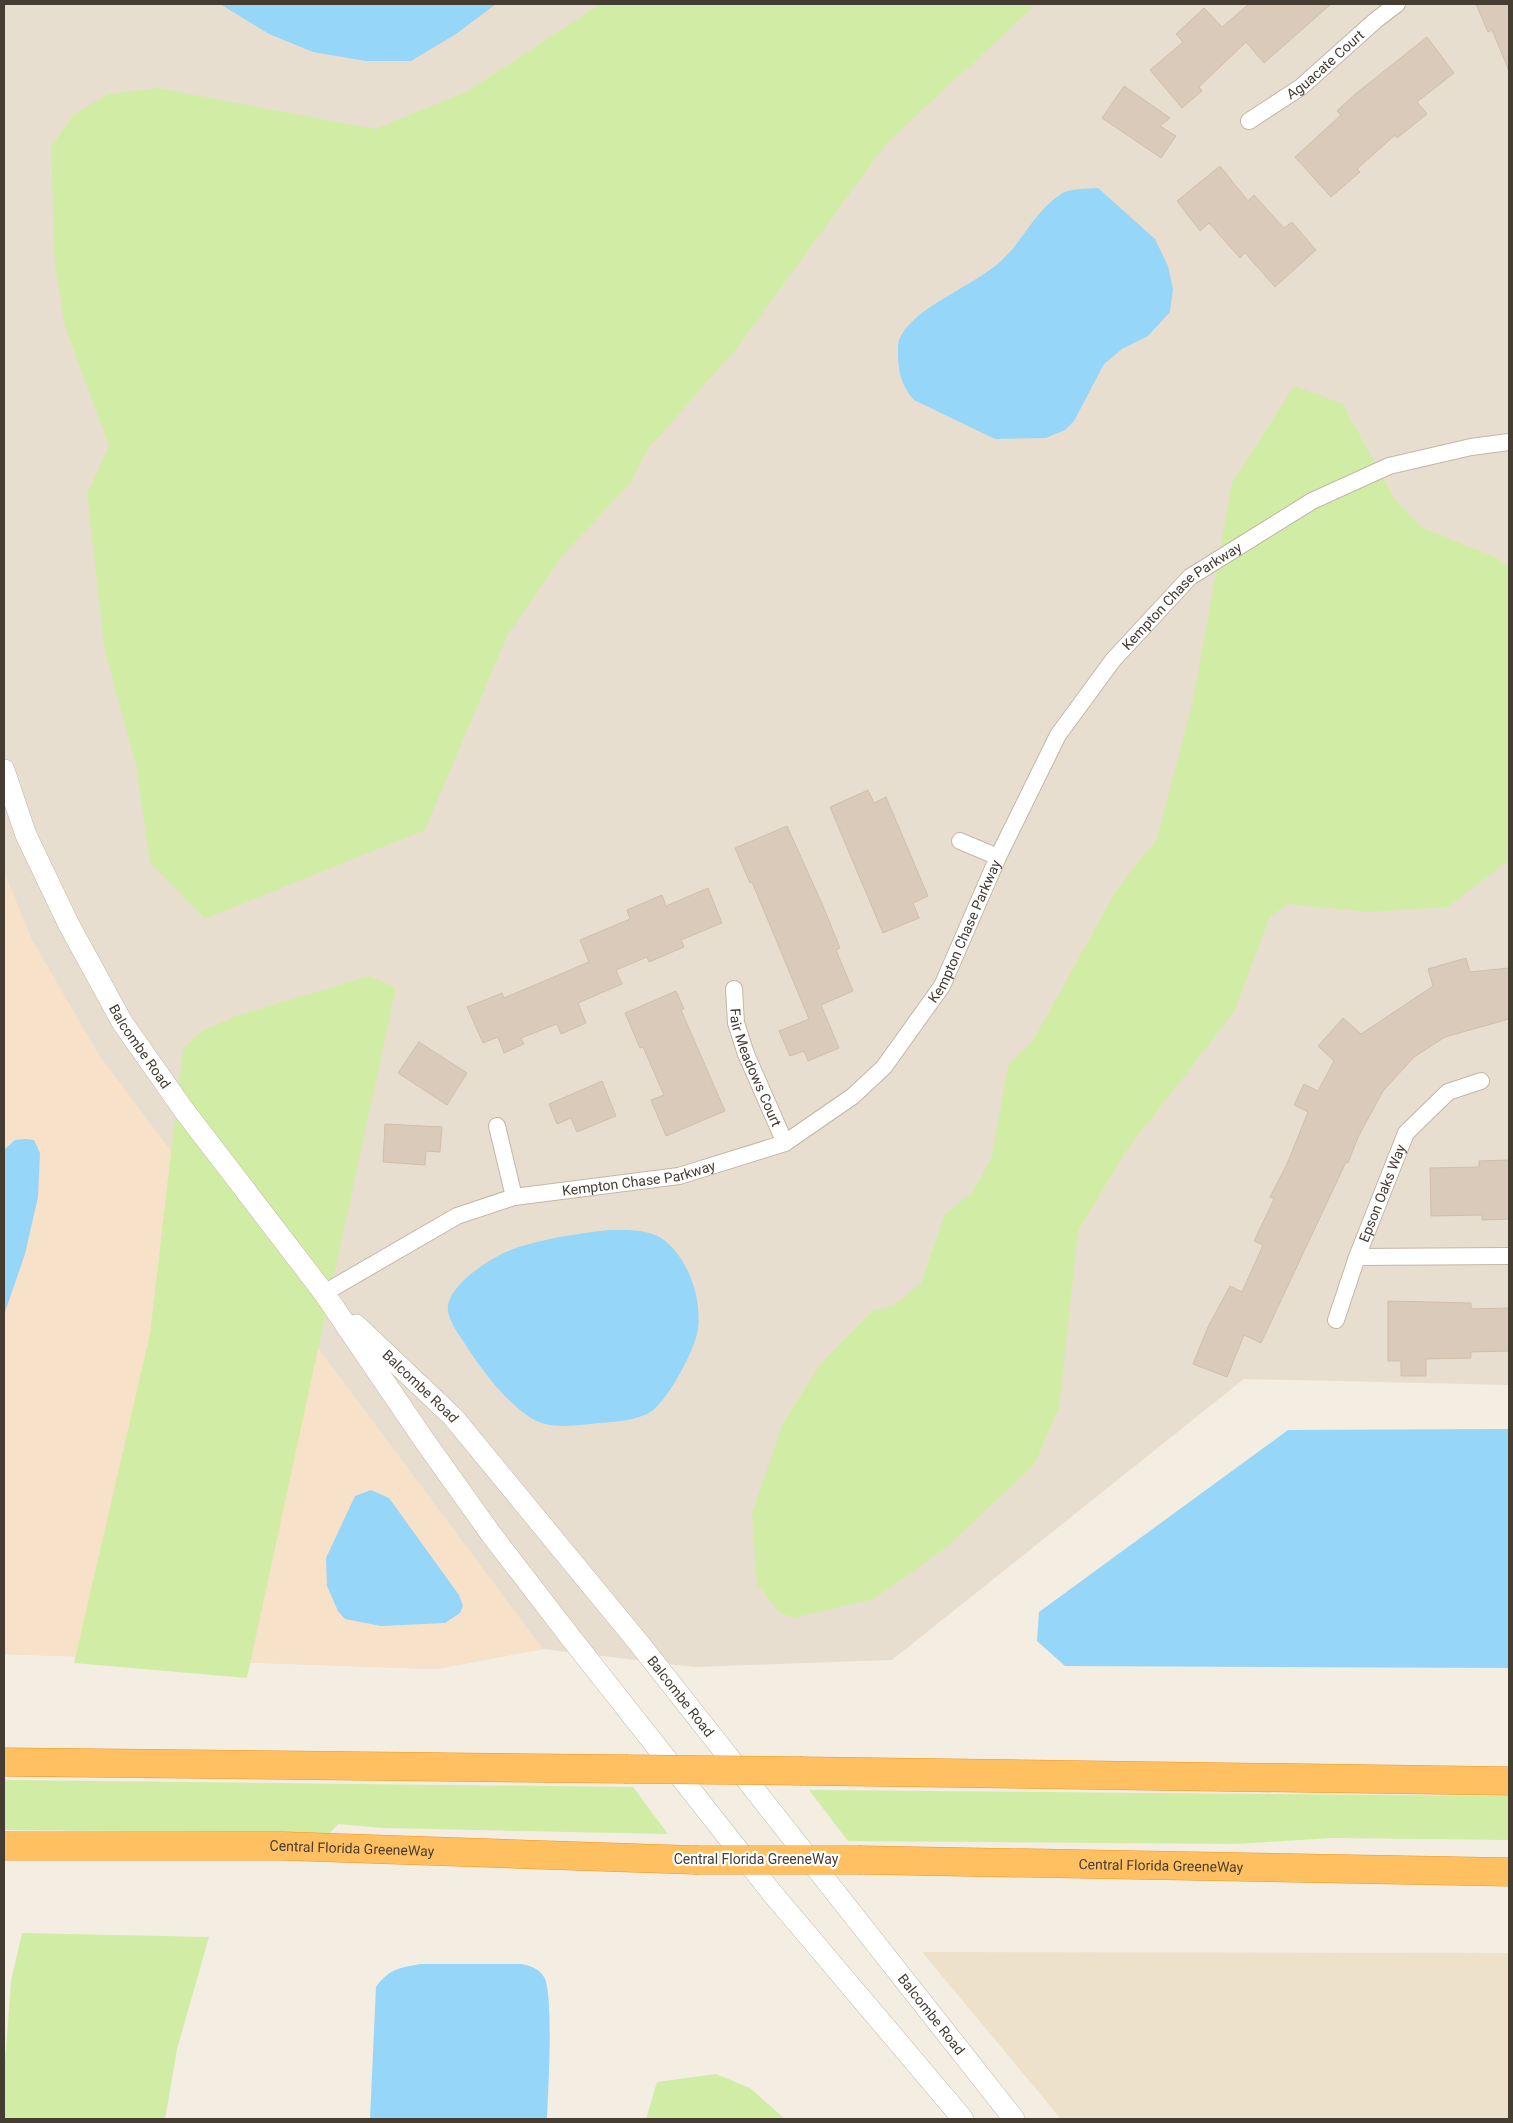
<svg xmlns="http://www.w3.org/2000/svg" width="1513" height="2123" font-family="Roboto,sans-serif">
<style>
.residential{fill:#e8decf}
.commercial{fill:#f8e1c9}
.education{fill:#eee1ca}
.green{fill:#d1eda5}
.water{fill:#96d6f8}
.building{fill:#d9cab9;stroke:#d1bfa8}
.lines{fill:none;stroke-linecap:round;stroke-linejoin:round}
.minor-casing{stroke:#c2b7a6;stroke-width:18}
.tertiary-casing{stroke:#c2b7a6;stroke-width:22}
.motorway-casing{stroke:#ee9520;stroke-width:29}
.minor{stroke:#fff;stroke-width:16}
.tertiary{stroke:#fff;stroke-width:21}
.motorway{stroke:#ffc061;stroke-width:28}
.motorway-bridge-casing{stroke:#ee9520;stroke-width:29;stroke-linecap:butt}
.motorway-bridge{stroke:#ffc061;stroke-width:28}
.labels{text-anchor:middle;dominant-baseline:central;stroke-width:4.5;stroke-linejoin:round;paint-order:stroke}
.street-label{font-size:14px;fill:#453c32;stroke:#fff}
</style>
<rect width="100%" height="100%" fill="#f3ede2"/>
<!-- residential -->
<path class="residential" d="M 4,4 L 1509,4 L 1509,1385 L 1244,1379 L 892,1660 L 694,1667 L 543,1649 L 436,1669 L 4,1654 Z"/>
<!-- commercial -->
<path class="commercial" d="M 4,871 L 32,940 L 99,1055 L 543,1649 L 436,1669 L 4,1654 Z"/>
<!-- education -->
<path class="education" d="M 922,1952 L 1509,1953 L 1509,2119 L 1061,2119 Z"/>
<!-- green -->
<path class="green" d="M 600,4 L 1036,4 L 886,144 L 736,349 L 647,450 L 630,484 L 567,550 L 508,634 L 425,830 L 205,919 L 150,863 L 136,765 L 105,652 L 87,493 L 109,446 L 65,327 L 55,266 L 51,147 L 73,115 L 108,94 L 158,88 L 375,129 L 466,92 Z
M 1294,386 L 1342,403 L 1396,501 L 1423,528 L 1497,558 L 1509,568 L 1509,860 L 1448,907 L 1369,912 L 1287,904 L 1270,917 L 1234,1012 L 1126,1151 L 1078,1231 L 1059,1408 L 1034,1465 L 948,1546 L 874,1599 L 793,1618 L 779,1612 L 757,1584 L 752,1513 L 783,1423 L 819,1366 L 872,1311 L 895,1305 L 921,1283 L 945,1214 L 973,1192 L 992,1157 L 1008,1065 L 1032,1042 L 1117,889 L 1157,839 L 1193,701 L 1232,483 Z
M 369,976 L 396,988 L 247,1678 L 74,1663 L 150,1334 L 183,1049 L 203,1030 L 239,1015 Z
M 4,1780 L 633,1787 L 668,1834 L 383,1828 L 338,1824 L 330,1833 L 4,1830 Z
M 809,1790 L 1509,1796 L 1509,1840 L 1333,1838 L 1234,1844 L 848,1841 Z
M 22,1933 L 209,1937 L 177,2049 L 165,2119 L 4,2119 L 4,2077 L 11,1981 Z
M 716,2074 L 750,2088 L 785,2119 L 646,2119 L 657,2082 Z"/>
<!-- water -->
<path class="water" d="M 220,4 L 496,4 L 456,34 L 411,61 L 366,61 L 313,52 L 269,34 Z
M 1098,188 L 1155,239 L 1168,266 L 1173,289 L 1170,312 L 1148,336 L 1122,349 L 1104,364 L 1074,421 L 1065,430 L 1046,438 L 995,439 L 914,400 C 901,385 898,371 898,351 C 898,348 898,343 899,340 C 913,306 976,286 1003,259 C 1025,238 1034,212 1061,194 C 1069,188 1088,189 1098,188 Z
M 26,1139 L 34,1140 L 40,1153 L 38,1197 L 25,1254 L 4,1315 L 4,1150 L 15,1140 Z
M 610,1230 C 626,1230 647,1229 661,1238 C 688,1256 702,1298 698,1329 C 695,1350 669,1398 652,1411 C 635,1422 609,1422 590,1424 C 570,1426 548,1429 531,1418 C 500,1398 479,1365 459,1335 C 455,1329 449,1319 448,1311 C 445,1287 488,1260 506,1252 C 533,1240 580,1233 610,1230 Z
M 1509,1429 L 1509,1668 L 1065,1666 L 1037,1641 L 1039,1612 L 1288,1430 Z
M 371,1490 L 389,1498 L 459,1595 L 463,1606 L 460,1613 L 445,1623 L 381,1626 L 345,1619 L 338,1611 L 327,1586 L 326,1558 L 355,1496 Z
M 420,1964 L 521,1964 C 530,1966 539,1968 544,1977 C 554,1993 548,2094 547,2119 L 370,2119 L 376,1987 C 389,1969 399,1968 420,1964 Z"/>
<!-- building -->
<path class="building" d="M 1249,4 L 1331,4 L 1264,63 L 1246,42 L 1199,87 L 1202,91 L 1182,108 L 1150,70 L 1183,42 L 1176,34 L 1204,8 L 1222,27 Z
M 1476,4 L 1509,4 L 1509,71 L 1492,30 L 1488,32 Z
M 1427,37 L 1454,73 L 1417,102 L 1427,114 L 1397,138 L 1395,135 L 1357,169 L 1360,172 L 1331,197 L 1295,157 L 1341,115 L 1337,111 L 1354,95 Z
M 1124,86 L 1170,118 L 1160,126 L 1176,136 L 1161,158 L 1102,118 Z
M 1220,166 L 1248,201 L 1254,195 L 1284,228 L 1292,222 L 1316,250 L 1275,287 L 1245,253 L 1240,258 L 1209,223 L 1200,231 L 1177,201 Z
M 868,790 L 874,803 L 886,797 L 928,896 L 913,903 L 919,918 L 883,933 L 830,807 Z
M 787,826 L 823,906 L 840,948 L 836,950 L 853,991 L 821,1005 L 839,1048 L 808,1061 L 804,1051 L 790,1056 L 779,1031 L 809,1019 L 752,882 L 750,883 L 735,848 Z
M 708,888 L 722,923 L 681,940 L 684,947 L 649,962 L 647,957 L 616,970 L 622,984 L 578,1003 L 586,1023 L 561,1034 L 557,1024 L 521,1038 L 524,1044 L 504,1053 L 498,1037 L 483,1043 L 467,1007 L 502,993 L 504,998 L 589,962 L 580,940 L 630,919 L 627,910 L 662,895 L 666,906 Z
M 1466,958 L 1470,972 L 1509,968 L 1509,1019 L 1445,1037 L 1414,1057 L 1383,1091 L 1358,1137 L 1348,1163 L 1346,1162 L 1261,1343 L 1244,1335 L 1227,1377 L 1193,1364 L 1208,1327 L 1230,1286 L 1242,1292 L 1263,1245 L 1254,1241 L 1274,1199 L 1270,1197 L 1287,1164 L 1308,1112 L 1294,1105 L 1304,1084 L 1318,1091 L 1334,1061 L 1318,1046 L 1343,1018 L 1361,1034 L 1433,986 L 1428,969 Z
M 676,991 L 684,1009 L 681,1010 L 725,1111 L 666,1136 L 651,1100 L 664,1095 L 643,1047 L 640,1048 L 625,1013 Z
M 419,1042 L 467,1073 L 447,1105 L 398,1073 Z
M 602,1081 L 616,1116 L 577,1132 L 571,1118 L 557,1124 L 549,1104 Z
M 385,1124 L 442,1127 L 440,1152 L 426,1151 L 425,1165 L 383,1162 Z
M 1509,1160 L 1509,1219 L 1482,1220 L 1482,1215 L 1431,1216 L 1430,1168 L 1479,1167 L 1479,1161 Z
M 1388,1301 L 1471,1303 L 1471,1309 L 1509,1308 L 1509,1351 L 1471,1352 L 1471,1358 L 1426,1359 L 1426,1376 L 1401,1376 L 1401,1361 L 1388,1361 Z"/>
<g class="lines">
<defs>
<g id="minor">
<path id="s1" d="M 1249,121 L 1301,87 L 1376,20 L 1397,4"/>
<path d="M 960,841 L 998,857"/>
<path id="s2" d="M 734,989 L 736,1023 L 746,1054 L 785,1143"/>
<path d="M 497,1126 L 514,1197"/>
<path d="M 1357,1257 L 1509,1256"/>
<path id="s3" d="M 324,1293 L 457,1216 L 514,1197 L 679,1176 L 785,1143 L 853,1096 L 884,1067 L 942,986 L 998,857 L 1058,735 L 1113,660 L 1190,577 L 1312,501 L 1389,466 L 1471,447 L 1509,442"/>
<path id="s4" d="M 1336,1320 L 1357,1257 L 1406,1133 L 1448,1092 L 1481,1081"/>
</g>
<g id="tertiary">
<path id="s5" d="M 4,770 L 26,835 L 69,925 L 122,1022 L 183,1109 L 324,1293 L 424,1440 L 491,1534 L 571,1638 L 772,1893 L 963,2119"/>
<path id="s6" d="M 356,1325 L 453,1417 L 638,1642 L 1014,2119"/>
</g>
<g id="motorway">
<path d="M 4,1762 L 625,1769"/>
<path d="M 802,1771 L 1509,1781"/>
<path id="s7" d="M 4,1846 L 283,1846 L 695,1860"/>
<path id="s8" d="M 861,1860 L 1509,1872"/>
</g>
</defs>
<!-- minor casing -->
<use href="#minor" class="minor-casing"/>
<!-- tertiary casing -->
<use href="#tertiary" class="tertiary-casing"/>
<!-- motorway casing -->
<use href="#motorway" class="motorway-casing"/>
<!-- minor -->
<use href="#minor" class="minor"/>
<!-- tertiary -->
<use href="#tertiary" class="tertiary"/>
<!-- motorway -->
<use href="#motorway" class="motorway"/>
<defs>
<path id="motorway-bridge" d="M 625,1769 L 802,1771
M 695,1860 L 861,1860"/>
</defs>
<!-- motorway-bridge casing -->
<use href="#motorway-bridge" class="motorway-bridge-casing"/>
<!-- motorway-bridge -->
<use href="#motorway-bridge" class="motorway-bridge"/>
</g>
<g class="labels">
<!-- street labels -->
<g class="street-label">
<text stroke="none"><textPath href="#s1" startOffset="95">Aguacate Court</textPath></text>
<text stroke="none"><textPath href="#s3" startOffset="1180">Kempton Chase Parkway</textPath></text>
<text stroke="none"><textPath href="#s3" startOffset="775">Kempton Chase Parkway</textPath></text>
<text stroke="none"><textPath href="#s5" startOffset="309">Balcombe Road</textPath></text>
<text stroke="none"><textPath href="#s2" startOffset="82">Fair Meadows Court</textPath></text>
<text stroke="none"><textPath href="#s3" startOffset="340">Kempton Chase Parkway</textPath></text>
<text stroke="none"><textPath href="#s4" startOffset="135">Epson Oaks Way</textPath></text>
<text stroke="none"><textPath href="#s6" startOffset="89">Balcombe Road</textPath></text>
<text stroke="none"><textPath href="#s6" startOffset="494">Balcombe Road</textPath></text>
<text stroke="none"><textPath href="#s7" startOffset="348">Central Florida GreeneWay</textPath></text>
<text x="756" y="1859">Central Florida GreeneWay</text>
<text stroke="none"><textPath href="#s8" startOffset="300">Central Florida GreeneWay</textPath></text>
<text stroke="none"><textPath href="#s6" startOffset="899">Balcombe Road</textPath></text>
</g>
</g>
<!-- border -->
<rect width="1513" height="2123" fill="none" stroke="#453c32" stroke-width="10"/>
</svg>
